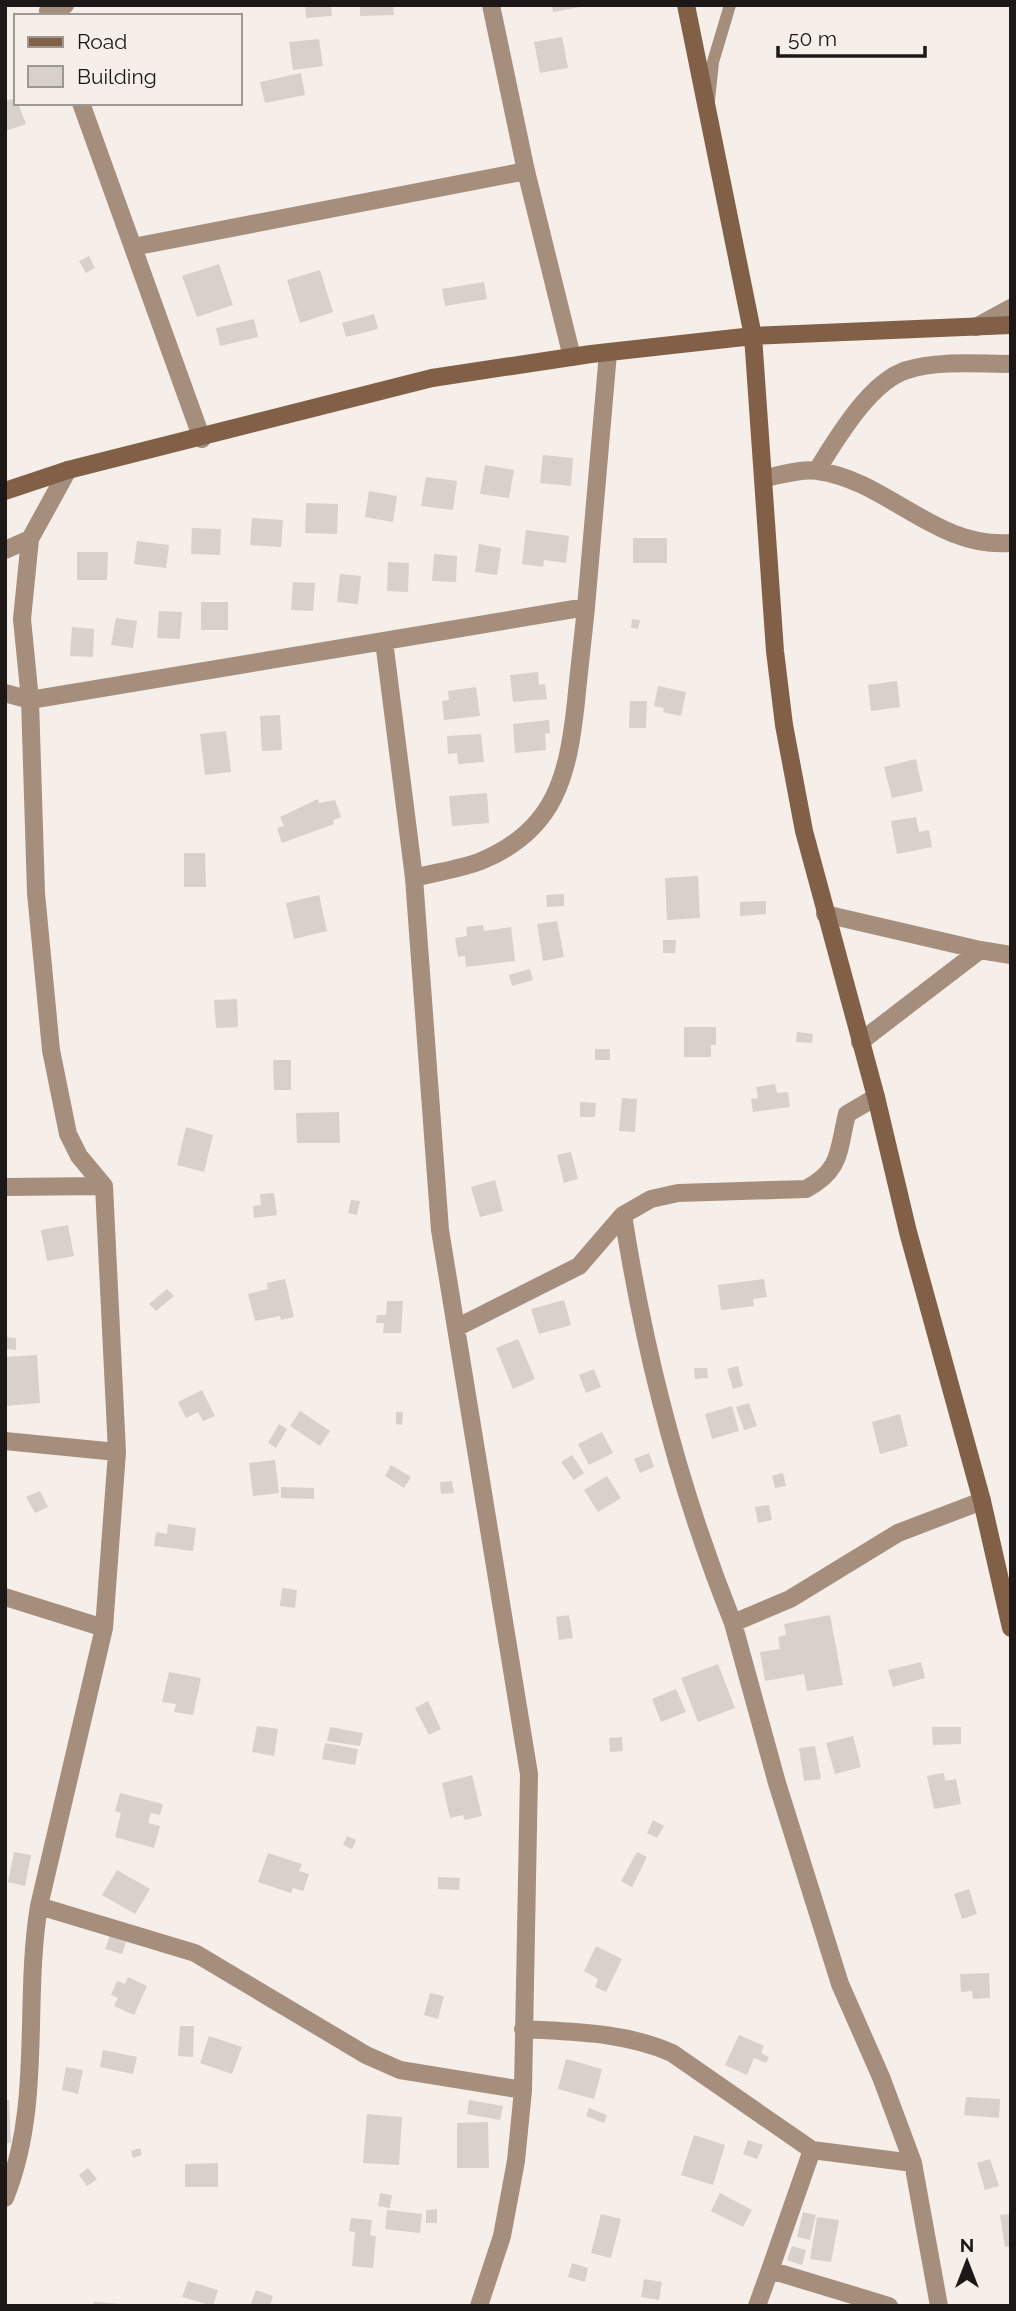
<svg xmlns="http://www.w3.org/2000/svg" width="1016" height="2311" font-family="Raleway,sans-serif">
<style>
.building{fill:#d7d0cb}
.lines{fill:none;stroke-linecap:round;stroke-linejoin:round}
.lane{stroke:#a68e7d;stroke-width:12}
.street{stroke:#a68e7d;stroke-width:18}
.secondary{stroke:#826047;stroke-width:18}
</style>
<rect width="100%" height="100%" fill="#f5eee9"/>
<!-- building -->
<path class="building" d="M 305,5 L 331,5 L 332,16 L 306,18 Z
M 360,5 L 393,5 L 394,15 L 360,16 Z
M 552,5 L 580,5 L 580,7 L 553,12 Z
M 562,37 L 568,68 L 540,73 L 534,42 Z
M 319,39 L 323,66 L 293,70 L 289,42 Z
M 301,73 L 305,95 L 265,103 L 260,82 Z
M 16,98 L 26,124 L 5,131 L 5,101 Z
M 89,256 L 95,268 L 86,273 L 79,261 Z
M 219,264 L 233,305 L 197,317 L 182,276 Z
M 320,270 L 333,312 L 300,323 L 287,280 Z
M 484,282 L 487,299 L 445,306 L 442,289 Z
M 374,314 L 378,329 L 346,337 L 342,323 Z
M 254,319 L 258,337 L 220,346 L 216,328 Z
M 543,455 L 573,458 L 571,486 L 540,483 Z
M 485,465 L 514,470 L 509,498 L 480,494 Z
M 426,477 L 457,481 L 453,510 L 421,506 Z
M 369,491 L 397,496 L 393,522 L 365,517 Z
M 306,503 L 338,504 L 337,534 L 305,533 Z
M 252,518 L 283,520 L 281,547 L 250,545 Z
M 192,528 L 221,529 L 220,555 L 191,554 Z
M 526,530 L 569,536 L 566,563 L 544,560 L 543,567 L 522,564 Z
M 633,538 L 667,538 L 667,563 L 633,563 Z
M 137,541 L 169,545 L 166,568 L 134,564 Z
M 479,544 L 501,548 L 497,575 L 475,572 Z
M 77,552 L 108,552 L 107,580 L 77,580 Z
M 434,554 L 457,556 L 456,582 L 432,581 Z
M 388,562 L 409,563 L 408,592 L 387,591 Z
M 340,574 L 361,576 L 358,604 L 337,602 Z
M 293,582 L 315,583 L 313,611 L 291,610 Z
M 201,602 L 228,602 L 228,630 L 201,630 Z
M 159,611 L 182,612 L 180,639 L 157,638 Z
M 116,618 L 137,621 L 133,648 L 111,645 Z
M 632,619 L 640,620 L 638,629 L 631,628 Z
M 72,627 L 94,629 L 93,657 L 70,656 Z
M 538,672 L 539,685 L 545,684 L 547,699 L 513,702 L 510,675 Z
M 897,681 L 900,707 L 871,711 L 868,685 Z
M 658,686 L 686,692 L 681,716 L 663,712 L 664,708 L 654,706 Z
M 476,687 L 480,716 L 444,720 L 442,701 L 449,700 L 448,691 Z
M 630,701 L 647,701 L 646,728 L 629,728 Z
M 280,715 L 282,750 L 262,751 L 260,716 Z
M 549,720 L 550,733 L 545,734 L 546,750 L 515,753 L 513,724 Z
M 226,731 L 231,772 L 205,775 L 200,734 Z
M 481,734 L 484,762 L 458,764 L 457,753 L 448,754 L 447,736 Z
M 916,759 L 923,791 L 892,798 L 884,767 Z
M 487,793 L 489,823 L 452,826 L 449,796 Z
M 318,799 L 319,803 L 335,800 L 341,817 L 333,820 L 334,824 L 282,843 L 277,828 L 284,826 L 280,817 Z
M 916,817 L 919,832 L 929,830 L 932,847 L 897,854 L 891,821 Z
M 184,853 L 205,853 L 206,887 L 184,887 Z
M 698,876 L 700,918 L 667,920 L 665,878 Z
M 564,894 L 564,906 L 547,907 L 546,895 Z
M 319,895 L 327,931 L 294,939 L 286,903 Z
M 766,901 L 766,914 L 740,916 L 740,902 Z
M 557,921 L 564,957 L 543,961 L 537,924 Z
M 483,925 L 484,931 L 511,927 L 515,961 L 466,967 L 465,956 L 458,957 L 455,938 L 467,936 L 466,927 Z
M 663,940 L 676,940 L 675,953 L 663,953 Z
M 530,969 L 533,980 L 512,986 L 509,975 Z
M 237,999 L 238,1027 L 216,1028 L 214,1000 Z
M 684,1027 L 716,1027 L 716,1045 L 711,1045 L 711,1057 L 684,1057 Z
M 797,1032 L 813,1034 L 812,1043 L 796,1042 Z
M 595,1049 L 610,1049 L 610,1060 L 595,1060 Z
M 273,1060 L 291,1060 L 291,1090 L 274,1090 Z
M 775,1084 L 777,1093 L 788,1092 L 790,1107 L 753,1112 L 751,1099 L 758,1098 L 756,1087 Z
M 622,1098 L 637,1099 L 635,1132 L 619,1131 Z
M 580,1102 L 596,1103 L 595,1117 L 580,1117 Z
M 339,1112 L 340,1143 L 297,1143 L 296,1113 Z
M 186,1127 L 213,1135 L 204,1172 L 177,1165 Z
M 571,1152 L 578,1179 L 564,1183 L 557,1155 Z
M 495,1180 L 503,1211 L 480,1217 L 471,1187 Z
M 274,1193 L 277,1215 L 254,1218 L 253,1206 L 261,1205 L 260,1194 Z
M 351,1200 L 360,1201 L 357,1215 L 348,1213 Z
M 68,1225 L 74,1256 L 47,1261 L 41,1230 Z
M 285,1279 L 294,1317 L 281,1320 L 280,1316 L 255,1321 L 248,1294 L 268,1289 L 267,1283 Z
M 764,1279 L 767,1297 L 753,1299 L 754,1306 L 721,1310 L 718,1285 Z
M 167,1289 L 174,1296 L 156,1311 L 149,1304 Z
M 564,1300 L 571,1325 L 539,1334 L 531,1309 Z
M 387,1301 L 403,1301 L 401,1333 L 383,1333 L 384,1323 L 376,1323 L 377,1315 L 386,1315 Z
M 5,1337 L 16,1338 L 16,1350 L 5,1349 Z
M 518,1339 L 535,1379 L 513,1389 L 496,1348 Z
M 37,1355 L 40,1403 L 5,1406 L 5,1357 Z
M 738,1366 L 743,1386 L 733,1389 L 727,1369 Z
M 694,1368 L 707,1368 L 708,1378 L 695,1379 Z
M 594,1369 L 601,1387 L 586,1393 L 579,1375 Z
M 202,1390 L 215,1416 L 203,1421 L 198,1412 L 186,1418 L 178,1402 Z
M 749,1403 L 757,1426 L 744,1430 L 736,1407 Z
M 732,1406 L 739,1431 L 712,1439 L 705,1414 Z
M 300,1411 L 330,1431 L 320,1446 L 290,1426 Z
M 396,1412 L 403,1412 L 402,1425 L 396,1424 Z
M 900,1414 L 908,1446 L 880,1454 L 872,1422 Z
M 279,1424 L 287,1429 L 276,1448 L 268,1443 Z
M 602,1432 L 613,1453 L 589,1465 L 578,1444 Z
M 649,1453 L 654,1467 L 640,1473 L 634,1459 Z
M 572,1455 L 584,1473 L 574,1480 L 561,1462 Z
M 275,1460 L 279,1493 L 253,1496 L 249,1463 Z
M 391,1465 L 411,1477 L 404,1488 L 385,1476 Z
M 783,1473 L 786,1486 L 775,1488 L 772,1476 Z
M 607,1476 L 621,1498 L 598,1512 L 584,1490 Z
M 452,1481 L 454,1493 L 441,1494 L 440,1482 Z
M 281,1487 L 314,1488 L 314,1499 L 281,1498 Z
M 40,1491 L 48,1507 L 35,1513 L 26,1497 Z
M 769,1505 L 772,1520 L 758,1523 L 755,1507 Z
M 168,1524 L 196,1528 L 193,1551 L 154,1546 L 156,1532 L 167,1534 Z
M 282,1588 L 297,1590 L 295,1608 L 280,1606 Z
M 569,1615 L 573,1638 L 559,1640 L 556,1617 Z
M 830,1615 L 843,1685 L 807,1691 L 804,1674 L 765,1681 L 760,1652 L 780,1649 L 778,1637 L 786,1635 L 784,1624 Z
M 921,1662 L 925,1678 L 893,1687 L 888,1670 Z
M 718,1664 L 735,1708 L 698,1722 L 681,1678 Z
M 169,1672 L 201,1678 L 193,1715 L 174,1712 L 176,1704 L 162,1702 Z
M 676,1689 L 686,1712 L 661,1722 L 652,1699 Z
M 428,1701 L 441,1729 L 429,1735 L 415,1708 Z
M 257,1726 L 278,1729 L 274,1756 L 252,1752 Z
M 330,1727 L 363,1733 L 360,1746 L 327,1741 Z
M 932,1727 L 961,1727 L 961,1744 L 933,1745 Z
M 853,1736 L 861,1767 L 835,1774 L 826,1743 Z
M 622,1737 L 623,1751 L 610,1752 L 609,1738 Z
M 325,1743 L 358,1749 L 355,1765 L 322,1759 Z
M 815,1746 L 821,1779 L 804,1781 L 799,1748 Z
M 944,1773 L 945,1781 L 956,1779 L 961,1804 L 934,1809 L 927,1776 Z
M 472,1775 L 482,1816 L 465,1820 L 463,1815 L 450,1818 L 442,1783 Z
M 120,1793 L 163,1804 L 160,1815 L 151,1813 L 148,1823 L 160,1826 L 154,1848 L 115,1837 L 121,1813 L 115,1811 Z
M 653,1820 L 664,1826 L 657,1838 L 647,1833 Z
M 347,1836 L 356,1840 L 352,1849 L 343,1845 Z
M 14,1852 L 31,1855 L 25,1886 L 8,1882 Z
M 637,1852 L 647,1857 L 632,1887 L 621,1881 Z
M 268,1853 L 302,1864 L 299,1871 L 309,1874 L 303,1891 L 293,1888 L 291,1893 L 258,1882 Z
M 117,1870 L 150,1889 L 135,1914 L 102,1895 Z
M 438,1877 L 460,1878 L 459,1890 L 438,1889 Z
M 969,1889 L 977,1914 L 962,1919 L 954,1894 Z
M 110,1936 L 126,1942 L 122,1954 L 105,1949 Z
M 596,1946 L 622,1959 L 606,1992 L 595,1987 L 598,1979 L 584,1971 Z
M 989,1973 L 990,1998 L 973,1999 L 972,1991 L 961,1992 L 960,1974 Z
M 128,1977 L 147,1986 L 134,2015 L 114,2006 L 118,1998 L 111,1995 L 117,1981 L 125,1984 Z
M 430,1993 L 444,1996 L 438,2019 L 424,2015 Z
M 180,2026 L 194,2026 L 193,2057 L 178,2056 Z
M 739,2035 L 764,2046 L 761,2053 L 769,2057 L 766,2063 L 754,2058 L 747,2075 L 725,2065 Z
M 209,2036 L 242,2047 L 232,2074 L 200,2063 Z
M 103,2050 L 137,2057 L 133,2074 L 100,2067 Z
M 566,2059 L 602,2069 L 594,2099 L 558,2089 Z
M 66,2067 L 83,2070 L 78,2094 L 62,2090 Z
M 966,2097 L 1000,2099 L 999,2118 L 964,2115 Z
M 5,2100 L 9,2100 L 11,2143 L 5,2143 Z
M 469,2100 L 503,2106 L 500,2120 L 467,2114 Z
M 589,2108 L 607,2115 L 604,2123 L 586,2116 Z
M 367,2114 L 402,2117 L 399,2165 L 363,2163 Z
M 488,2122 L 489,2168 L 457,2168 L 457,2123 Z
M 694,2135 L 725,2145 L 713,2185 L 681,2175 Z
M 748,2140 L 763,2145 L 757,2159 L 743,2154 Z
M 140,2148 L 142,2155 L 133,2158 L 131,2151 Z
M 990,2159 L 999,2186 L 985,2190 L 977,2163 Z
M 218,2163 L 218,2187 L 185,2187 L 185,2164 Z
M 88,2168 L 97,2179 L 87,2186 L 79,2175 Z
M 380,2193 L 392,2195 L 390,2208 L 378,2206 Z
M 720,2193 L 752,2210 L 743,2227 L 711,2211 Z
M 437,2209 L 437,2223 L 426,2223 L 426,2210 Z
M 387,2210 L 422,2214 L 420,2233 L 385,2229 Z
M 803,2212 L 816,2215 L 810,2240 L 797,2237 Z
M 601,2214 L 621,2219 L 611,2258 L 591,2253 Z
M 1011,2214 L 1011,2246 L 1005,2247 L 1000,2215 Z
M 817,2217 L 839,2220 L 831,2262 L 810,2259 Z
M 351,2218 L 372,2220 L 370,2235 L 376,2236 L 373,2268 L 352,2266 L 355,2232 L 349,2231 Z
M 792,2246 L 806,2250 L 802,2265 L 787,2260 Z
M 572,2263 L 588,2268 L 585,2282 L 568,2277 Z
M 644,2279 L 662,2282 L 659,2300 L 641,2297 Z
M 188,2281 L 218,2290 L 213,2306 L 182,2297 Z
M 256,2290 L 273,2296 L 270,2306 L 250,2306 Z
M 94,2302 L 120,2304 L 120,2306 L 93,2306 Z"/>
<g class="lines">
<!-- lane -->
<path class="lane" d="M 709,100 L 713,62 L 730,5"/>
<!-- street -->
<path class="street" d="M 491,5 L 526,171 L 572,357
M 48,11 L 65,5
M 81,103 L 202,439
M 133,247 L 526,171
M 976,327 L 1011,308
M 68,470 L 30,539 L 22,619 L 30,700 L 384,641
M 817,470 C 836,440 870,381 907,370 C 940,360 977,364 1011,364
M 765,478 C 781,475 802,468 818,471 C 888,481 936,549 1011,543
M 5,550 L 30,539
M 5,693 L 30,700 L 36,893 L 51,1050 L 68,1134 L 79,1156 L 104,1186 L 117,1452 L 104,1628
M 414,878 C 436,872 461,869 481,861 C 556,830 568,775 576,702 C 579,670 583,638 586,607
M 825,914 L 980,950
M 860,1042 L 980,950 L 1011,955
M 876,1097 L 847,1114 C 838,1150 842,1170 806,1189 L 678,1193 L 651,1199 L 623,1215 C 645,1356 680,1491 733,1623 L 790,1599 L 898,1533 L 982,1501
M 5,1187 L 104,1186
M 456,1328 L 579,1266 L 623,1215
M 5,1441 L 117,1452
M 5,1597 L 104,1628 L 39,1906 C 23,2002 43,2105 5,2198
M 733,1623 L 777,1783 L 840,1984 L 881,2077 L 913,2163 L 939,2306
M 39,1906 L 195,1953 L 366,2055 L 400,2070 L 523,2090
M 523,2029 C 574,2032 625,2032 672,2053 L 812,2150 L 913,2163
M 770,2270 L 812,2150
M 479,2306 L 502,2236 L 516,2161 L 523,2090 L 529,1774 L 440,1230 L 414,878 L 384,641 L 586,607 L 608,353
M 757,2306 L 770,2270 L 889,2306"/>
<!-- secondary -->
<path class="secondary" d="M 686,5 L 753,336 L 775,651 L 784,725 L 804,831 L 876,1097 L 908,1232 L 982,1501 L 1011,1628
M 5,491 L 68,470 L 432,378 L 591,354 L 753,336 L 1011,325"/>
</g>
<!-- border -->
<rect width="1016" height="2311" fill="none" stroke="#1b1817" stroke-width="14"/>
<!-- legend -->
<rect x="14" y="14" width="228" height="91" fill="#f5eee9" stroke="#9e9895" stroke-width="2"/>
<rect x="28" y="37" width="35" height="10" fill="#826047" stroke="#9e9895" stroke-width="2"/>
<text x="77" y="49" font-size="21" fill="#1b1817">Road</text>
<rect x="28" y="66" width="35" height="21" fill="#d7d0cb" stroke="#9e9895" stroke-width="2"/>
<text x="77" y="84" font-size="21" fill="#1b1817">Building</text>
<!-- north arrow -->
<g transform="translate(967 2262)" stroke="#f5eee9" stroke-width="5" paint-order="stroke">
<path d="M0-5L12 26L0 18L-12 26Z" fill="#1b1817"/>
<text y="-10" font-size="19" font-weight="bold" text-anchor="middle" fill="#1b1817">N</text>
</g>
<!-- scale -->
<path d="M778 46v10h147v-10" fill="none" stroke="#1b1817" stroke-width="3.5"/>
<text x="788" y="46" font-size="21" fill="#1b1817" stroke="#f5eee9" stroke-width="5" paint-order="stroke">50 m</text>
</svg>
